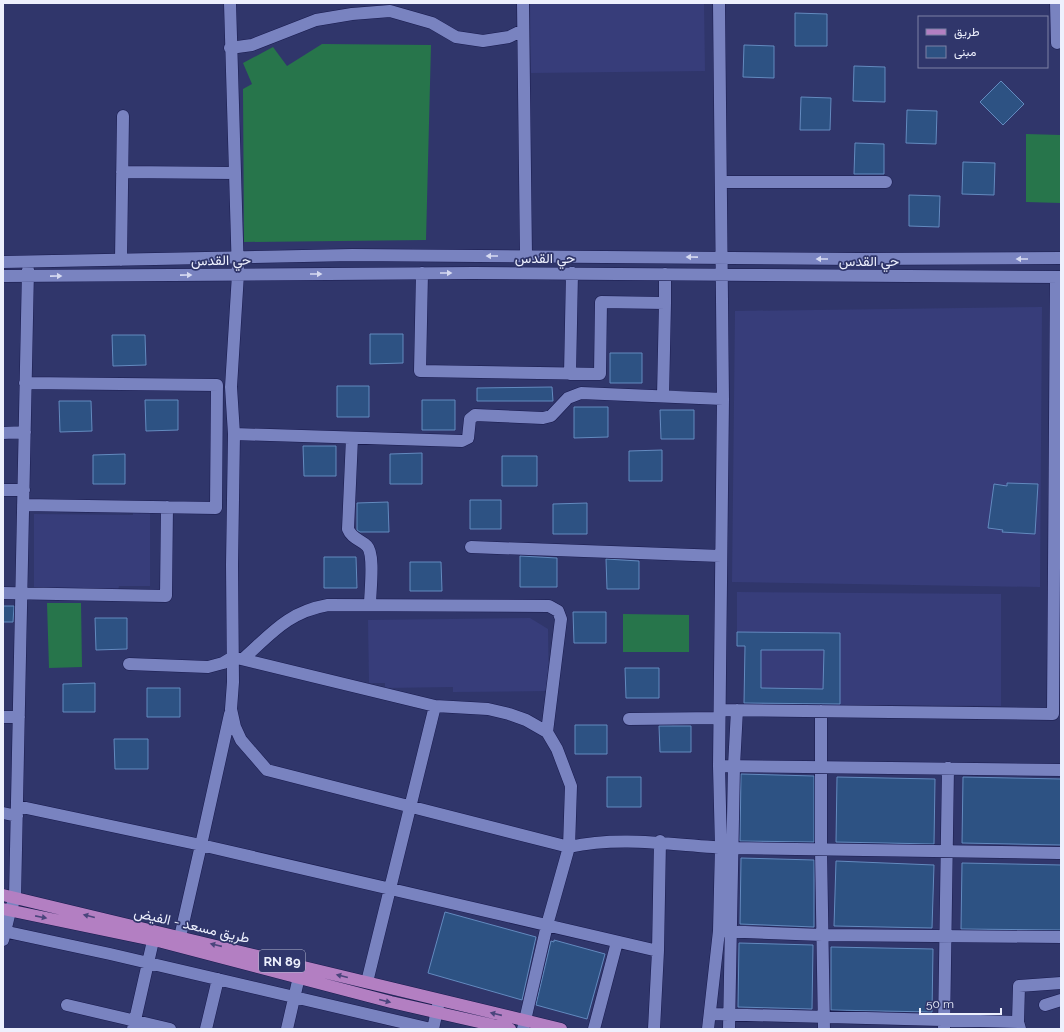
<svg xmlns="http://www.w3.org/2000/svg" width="1064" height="1032" font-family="Raleway,Vazirmatn,sans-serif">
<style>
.built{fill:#373d7a}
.grass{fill:#27754b}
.building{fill:#2d5283;stroke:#638abf;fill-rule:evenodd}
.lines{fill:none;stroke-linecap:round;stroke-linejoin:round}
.minor-casing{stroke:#191b4e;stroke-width:13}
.major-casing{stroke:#191b4e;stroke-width:13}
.minor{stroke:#7983c0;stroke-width:12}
.major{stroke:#b37fc2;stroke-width:12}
.oneway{fill:#d6daf1}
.oneway2{fill:#4a457c}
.labels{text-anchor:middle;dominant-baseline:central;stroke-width:3.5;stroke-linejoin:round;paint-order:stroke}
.shield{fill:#30366b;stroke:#b4b8d1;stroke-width:1}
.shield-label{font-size:13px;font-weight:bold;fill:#edf0fd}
.street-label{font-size:14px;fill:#edf0fd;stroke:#30366b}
</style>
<rect width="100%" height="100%" fill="#30366b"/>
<!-- built -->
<path class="built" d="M 530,3 L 704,3 L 705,71 L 531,73 Z
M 1042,307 L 1040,587 L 732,582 L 735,311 Z
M 133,511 L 150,511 L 150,586 L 119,586 L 118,590 L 34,589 L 34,514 L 133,515 Z
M 737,592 L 1001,594 L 1001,706 L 744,704 L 745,646 L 737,646 Z
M 530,618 L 548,629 L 549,691 L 453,692 L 453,687 L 385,688 L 385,683 L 369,683 L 368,620 Z"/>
<!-- grass -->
<path class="grass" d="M 322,44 L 431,45 L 426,240 L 244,242 L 243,89 L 252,84 L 243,63 L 273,47 L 287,66 Z
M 1026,134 L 1061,135 L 1061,203 L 1026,202 Z
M 47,603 L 81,603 L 82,667 L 49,668 Z
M 623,614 L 689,615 L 689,652 L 623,652 Z"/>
<!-- building -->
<path class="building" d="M 795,13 L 827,14 L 827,46 L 795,46 Z
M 744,45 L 774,46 L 774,78 L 743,77 Z
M 854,66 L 885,67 L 885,102 L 853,101 Z
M 1001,81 L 1024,104 L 1003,125 L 980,102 Z
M 801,97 L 831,98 L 830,130 L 800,130 Z
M 907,110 L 937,111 L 936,144 L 906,143 Z
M 855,143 L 884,144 L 884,174 L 854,174 Z
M 963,162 L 995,163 L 994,195 L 962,194 Z
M 909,195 L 940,196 L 939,227 L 909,226 Z
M 370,334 L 403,334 L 403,363 L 370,364 Z
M 112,335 L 145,335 L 146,365 L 113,366 Z
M 610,353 L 642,353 L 642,383 L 610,383 Z
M 337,386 L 369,386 L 369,417 L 337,417 Z
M 552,387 L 553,401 L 477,401 L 477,388 Z
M 145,400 L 178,400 L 178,430 L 146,431 Z
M 422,400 L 455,400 L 455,430 L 422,430 Z
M 59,401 L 91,401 L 92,431 L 60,432 Z
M 574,407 L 608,407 L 608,437 L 574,438 Z
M 660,410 L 694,410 L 694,439 L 661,439 Z
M 303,446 L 336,446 L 336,476 L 304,476 Z
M 662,450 L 662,481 L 629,481 L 629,451 Z
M 422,453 L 422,484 L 390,484 L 390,454 Z
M 125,454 L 125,484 L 93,484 L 93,455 Z
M 502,456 L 537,456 L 537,486 L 502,486 Z
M 1007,483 L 1038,484 L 1035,534 L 1002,532 L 1003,530 L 988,528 L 994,484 L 1007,486 Z
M 470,500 L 501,500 L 501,529 L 470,529 Z
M 388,502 L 389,532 L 360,532 L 357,530 L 357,503 Z
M 587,503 L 587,534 L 553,534 L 553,504 Z
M 520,556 L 557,558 L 557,587 L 520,587 Z
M 324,557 L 356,557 L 357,588 L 324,588 Z
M 606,559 L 639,561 L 639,589 L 607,589 Z
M 410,562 L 441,562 L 442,591 L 410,591 Z
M 3,606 L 14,606 L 13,622 L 3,622 Z
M 573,612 L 606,612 L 606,643 L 574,643 Z
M 95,618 L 127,618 L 127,649 L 96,650 Z
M 737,632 L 840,633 L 840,704 L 744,703 L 745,646 L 737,646 ZM 761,650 L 824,650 L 823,689 L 761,688 Z
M 625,668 L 659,668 L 659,698 L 626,698 Z
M 95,683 L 95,712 L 63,712 L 63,684 Z
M 147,688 L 180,688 L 180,717 L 147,717 Z
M 575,725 L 607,725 L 607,754 L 575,754 Z
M 659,726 L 691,726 L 691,752 L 660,752 Z
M 114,739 L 148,739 L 148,769 L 115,769 Z
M 741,774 L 814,776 L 814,842 L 740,841 Z
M 607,777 L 641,777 L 641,807 L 607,807 Z
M 837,777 L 935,779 L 934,844 L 836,842 Z
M 963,777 L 1061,779 L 1061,845 L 962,843 Z
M 741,858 L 814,860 L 814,927 L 740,924 Z
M 836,861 L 934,865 L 932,928 L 834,926 Z
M 962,863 L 1061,865 L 1061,930 L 961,929 Z
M 445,912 L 536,937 L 522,1000 L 428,973 Z
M 554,940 L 605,954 L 587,1019 L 536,1005 L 551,941 L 554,942 Z
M 739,943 L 813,945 L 812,1009 L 738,1007 Z
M 831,947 L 933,949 L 932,1012 L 831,1010 Z"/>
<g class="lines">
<defs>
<path id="minor" d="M 230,3 L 238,274 L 231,387 L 234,434 L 232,565 L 233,682 L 231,709 L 235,727 L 241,740 L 267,770 L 569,847 C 623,835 678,846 732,848 C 841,850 951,852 1061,853
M 523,3 L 526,256
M 1056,3 L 1057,43
M 230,48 L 252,45 L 316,20 L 352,14 L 390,11 L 432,23 L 456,37 L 483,41 L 509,37 L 523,30
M 122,172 L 234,173
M 721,182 L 886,182
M 121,260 L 123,116
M 3,262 L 352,255 L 858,259 L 1061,258
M 422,273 L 420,371 L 600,374 L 601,302 L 665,303 L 665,274
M 3,276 L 474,273 L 1061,277
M 570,374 L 572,273
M 663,396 L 665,303
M 3,433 L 25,432
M 234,434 L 462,441 L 468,438 L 470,419 L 475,415 L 543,418 L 551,416 L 568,398 L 581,393 L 723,399
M 352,438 L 348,529 C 352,539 360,539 367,546 C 375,554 370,592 370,605
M 3,490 L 24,490
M 23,505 L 216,508 L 217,385 L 25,383
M 471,547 L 721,556
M 3,593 L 166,596 L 167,507
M 243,659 C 272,633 288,612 328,605 L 549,606 L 558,611 L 561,619 L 547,732
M 129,664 L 208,667 L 223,663 L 233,657 L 435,706 L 488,709 L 509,714 L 526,720 L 547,732 L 557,749 L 571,786 L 569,847 L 547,925 L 523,1029
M 720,710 L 1053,714 L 1056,277
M 821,711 L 821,850 L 824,1029
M 230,714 L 201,845 L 658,951 L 654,1029
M 3,717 L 19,717
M 629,719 L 719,718
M 719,766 L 1061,770
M 17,806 L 201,845 L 180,937
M 3,813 L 17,816
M 3,931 L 110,954 L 431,1029
M 719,931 L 822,935 L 1061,937
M 3,940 L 10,911 L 15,898 L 28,270
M 658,951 L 660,841
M 367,982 L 435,706
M 67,1005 L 170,1029
M 1045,1005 L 1061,1000
M 711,1014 L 1018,1022
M 133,1029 L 155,932
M 206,1029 L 218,979
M 287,1029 L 301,968
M 433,1029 L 439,1001
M 594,1029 L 617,942
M 708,1029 L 719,931 L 721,847 L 719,766 L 723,399 L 719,3
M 729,1029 L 734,766 L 737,710
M 944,1029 L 948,768
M 1020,1029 L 1018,1022 L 1019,986 L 1061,983"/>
<path id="major" d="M 3,895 C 189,939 375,984 561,1029
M 3,909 L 162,942 L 391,1002 L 510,1029"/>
</defs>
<!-- minor casing -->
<use href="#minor" class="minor-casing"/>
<!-- major casing -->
<use href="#major" class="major-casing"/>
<!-- minor -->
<use href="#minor" class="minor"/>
<!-- major -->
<use href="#major" class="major"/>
</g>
<!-- one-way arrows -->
<defs><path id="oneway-solid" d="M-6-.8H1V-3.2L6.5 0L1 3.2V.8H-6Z"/></defs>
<g class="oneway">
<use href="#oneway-solid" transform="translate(492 256) rotate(-180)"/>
<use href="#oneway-solid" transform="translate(692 257) rotate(-179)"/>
<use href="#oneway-solid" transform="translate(822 259) rotate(-180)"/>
<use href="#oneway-solid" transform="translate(1022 259) rotate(180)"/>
<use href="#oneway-solid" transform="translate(446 273)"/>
<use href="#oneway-solid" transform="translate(316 274)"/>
<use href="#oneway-solid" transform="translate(186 275) rotate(-1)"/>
<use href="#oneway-solid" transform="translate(56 276) rotate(-1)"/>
</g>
<g class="oneway2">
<use href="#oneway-solid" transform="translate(89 916) rotate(-166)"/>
<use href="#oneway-solid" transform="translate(41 917) rotate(11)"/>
<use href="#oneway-solid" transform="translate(216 945) rotate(-167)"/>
<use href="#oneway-solid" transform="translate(342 976) rotate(-166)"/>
<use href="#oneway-solid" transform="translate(385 1001) rotate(14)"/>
<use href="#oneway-solid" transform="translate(496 1014) rotate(-167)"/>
</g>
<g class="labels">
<!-- shield labels -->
<rect class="shield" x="259" y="950" width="46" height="22" rx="3"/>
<g class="shield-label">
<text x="282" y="961">RN 89</text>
</g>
<!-- street labels -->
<g class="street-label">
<text x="545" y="258">حي القدس</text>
<text transform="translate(221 260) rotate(-1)">حي القدس</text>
<text x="869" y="261">حي القدس</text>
<text transform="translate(192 925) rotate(13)">طريق مسعد - الفيض</text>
</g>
</g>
<!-- border -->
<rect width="1064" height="1032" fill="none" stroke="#edf0fd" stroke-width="8"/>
<!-- legend -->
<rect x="918" y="16" width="130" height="52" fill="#30366b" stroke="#7c80a5"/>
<rect x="926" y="29" width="20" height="6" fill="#b37fc2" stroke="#7c80a5"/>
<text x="954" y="36" font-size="12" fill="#edf0fd">طريق</text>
<rect x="926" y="46" width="20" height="12" fill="#2d5283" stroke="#7c80a5"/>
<text x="954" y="56" font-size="12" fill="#edf0fd">مبنى</text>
<!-- scale -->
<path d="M920 1008v6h81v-6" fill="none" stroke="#edf0fd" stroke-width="2"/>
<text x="926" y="1008" font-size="12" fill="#edf0fd" stroke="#30366b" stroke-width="3" paint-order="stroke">50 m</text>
</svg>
